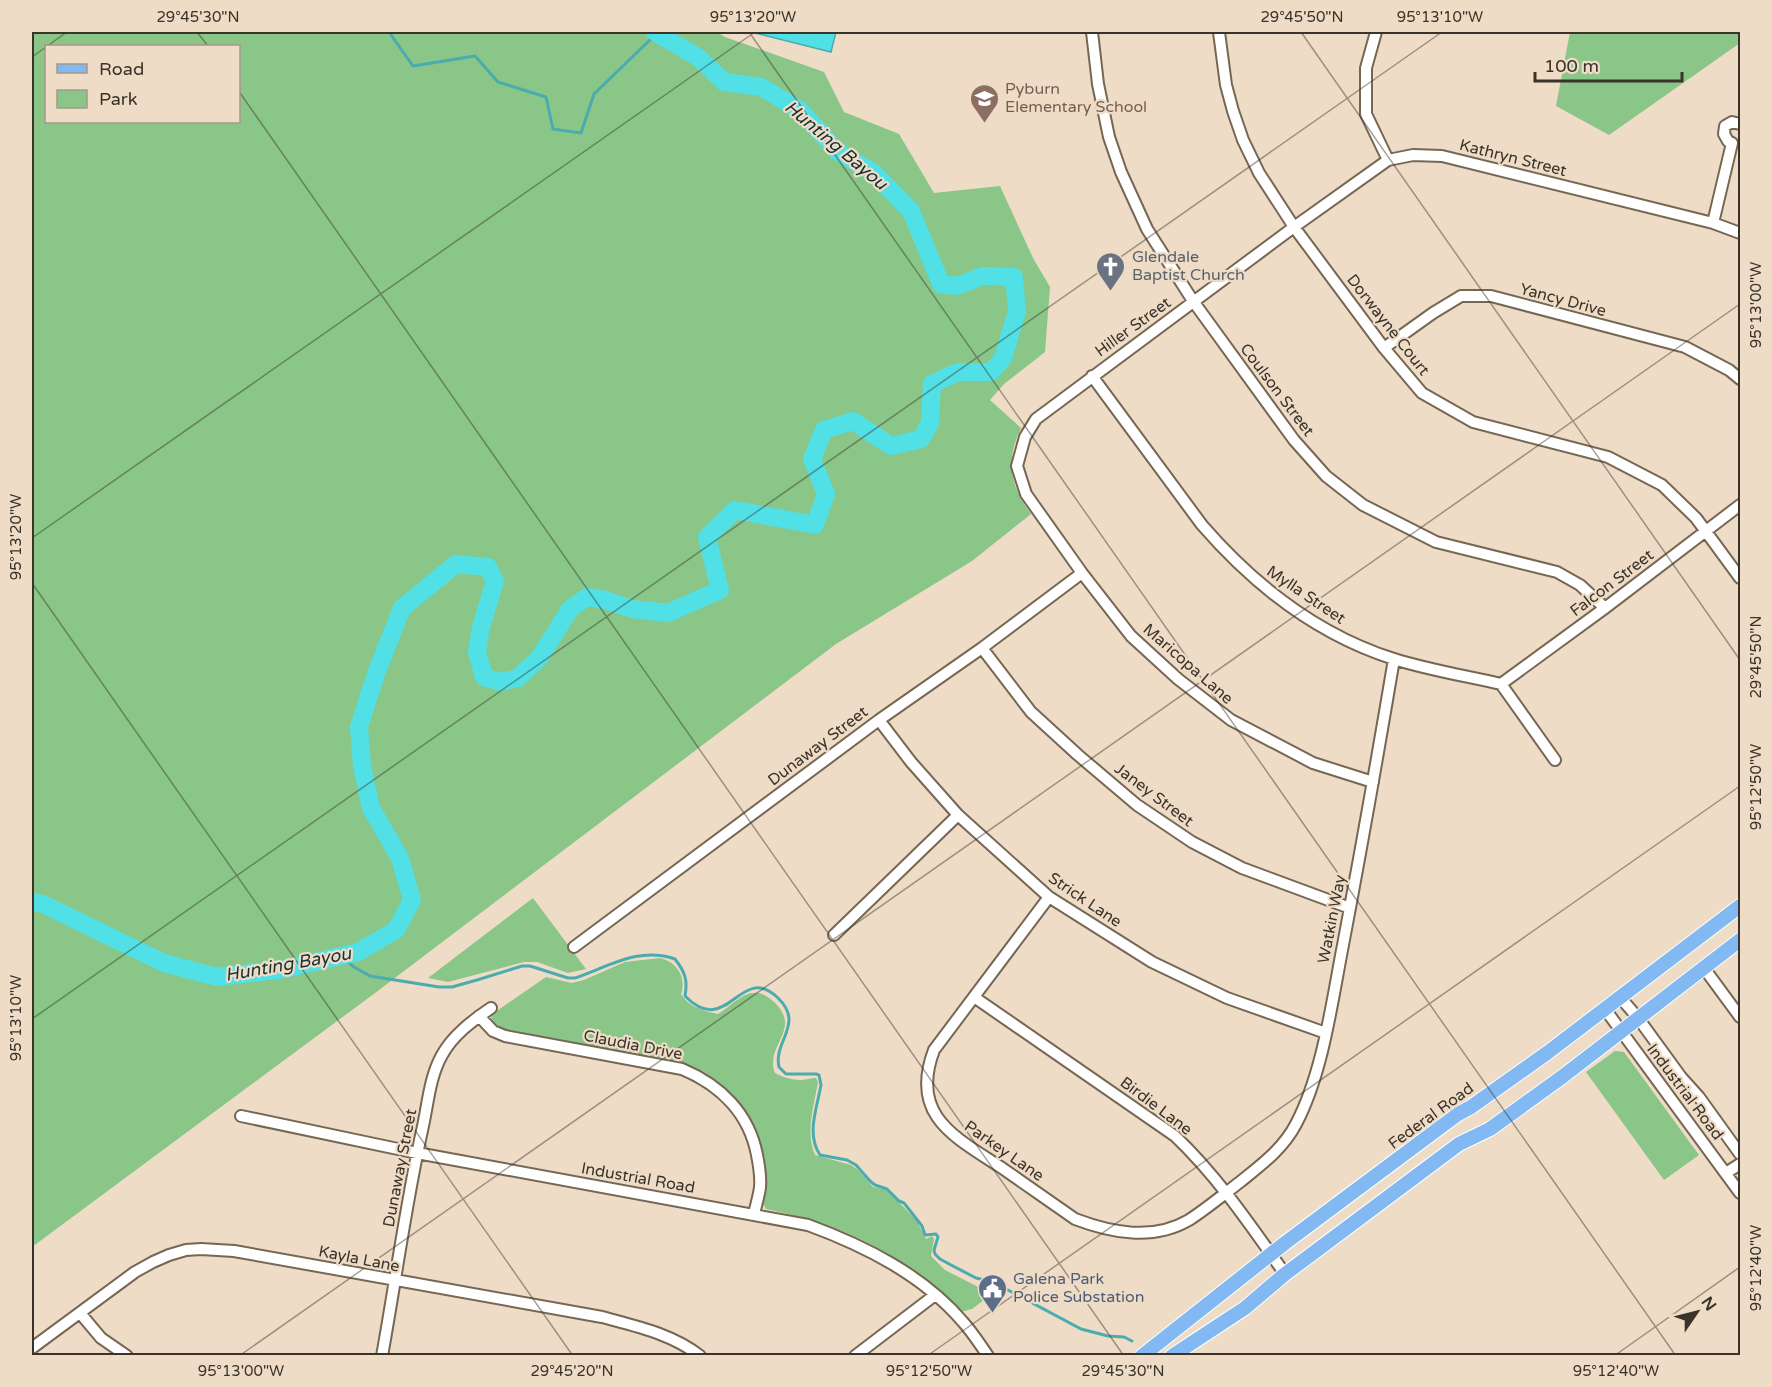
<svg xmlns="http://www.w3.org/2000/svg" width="1772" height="1387" font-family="'Varela Round',sans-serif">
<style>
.green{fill:#89c688;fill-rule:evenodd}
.water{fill:#51e0e6;stroke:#4aacae;stroke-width:1.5}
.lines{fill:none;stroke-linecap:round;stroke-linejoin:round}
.stream{stroke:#4aacae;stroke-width:3}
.river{stroke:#51e0e6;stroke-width:18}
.minor-casing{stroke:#766754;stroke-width:14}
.major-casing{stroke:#fff;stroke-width:16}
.minor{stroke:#fff;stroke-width:10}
.major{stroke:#82b9f3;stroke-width:14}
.ticks{fill:none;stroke:#3a332a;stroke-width:1.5;stroke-opacity:0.45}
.labels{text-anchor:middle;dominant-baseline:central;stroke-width:4.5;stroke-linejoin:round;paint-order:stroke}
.education-label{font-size:16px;fill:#785e54;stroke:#eedcc6;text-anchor:start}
.street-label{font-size:16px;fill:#3a332a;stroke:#eedcc6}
.worship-label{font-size:16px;fill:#5b616d;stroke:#eedcc6;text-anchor:start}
.service-label{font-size:16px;fill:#4e5e75;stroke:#eedcc6;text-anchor:start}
.water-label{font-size:18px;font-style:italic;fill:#183031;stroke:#eedcc6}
.neatline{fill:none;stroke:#3a332a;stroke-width:2}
.ticks-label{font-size:15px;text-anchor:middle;fill:#3a332a}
</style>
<rect width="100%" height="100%" fill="#eedcc6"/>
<!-- green -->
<path class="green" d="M 32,32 L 717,32 L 725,37 L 824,72 L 844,112 L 899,134 L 934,193 L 1000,186 L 1033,258 L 1050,287 L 1045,352 L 1004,384 L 990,400 L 1021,428 C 1005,461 1010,486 1031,514 L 972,561 L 836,644 L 375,993 L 32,1247 ZM 238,46 L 238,122 L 46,122 L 46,46 Z
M 1570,32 L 1739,32 L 1740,43 L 1609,135 L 1556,106 Z
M 533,898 L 586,969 L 568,973 L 537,962 L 524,962 L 448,982 L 428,978 Z
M 660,958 C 676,962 687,976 681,994 C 689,1007 703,1011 718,1014 C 737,1002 751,981 773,1001 C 804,1029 764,1045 775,1073 C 782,1077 792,1080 800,1080 C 806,1080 810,1078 816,1078 L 818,1082 C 814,1106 805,1132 815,1155 L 851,1165 L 857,1169 L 873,1187 L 884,1189 L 889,1192 L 917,1221 L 926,1239 L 932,1236 L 934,1239 L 931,1256 L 945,1270 L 992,1294 L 972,1309 L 961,1312 C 923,1272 872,1240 820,1223 C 802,1217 784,1213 766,1209 C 758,1198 765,1178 764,1165 C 763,1150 758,1134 751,1121 C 740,1101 724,1084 704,1072 C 680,1059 651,1057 624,1052 C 585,1045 546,1038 507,1031 C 499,1027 492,1025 491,1015 L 546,977 L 572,983 L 584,980 L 625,962 Z
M 1615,1051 L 1624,1052 L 1699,1155 L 1664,1180 L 1586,1072 Z"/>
<!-- water -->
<path class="water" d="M 751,32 L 836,32 L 831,52 Z"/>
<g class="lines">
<!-- stream -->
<path class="stream" d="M 389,32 L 413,66 L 475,56 L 498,82 L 546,97 L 553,129 L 581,133 L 594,94 L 657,33
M 340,956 L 354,967 L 370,976 L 439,987 L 452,987 L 477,980 L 522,966 L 530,966 L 568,978 L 575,978 C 608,967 639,946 675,959 C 685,972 688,980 685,996 C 728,1040 740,961 778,998 C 805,1024 773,1041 779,1067 L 786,1074 L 816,1074 L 819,1075 L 821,1085 C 817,1108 806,1134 820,1155 L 847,1160 L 856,1165 L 870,1181 L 875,1185 L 887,1189 L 899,1201 L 904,1203 L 922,1226 L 925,1235 L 936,1234 L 938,1237 L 934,1250 L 935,1254 L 940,1259 L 951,1265 L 976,1278 L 993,1282 L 1081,1329 L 1108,1336 L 1124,1337 L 1132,1341"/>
<!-- river -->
<path class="river" d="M 32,902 L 43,904 L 164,963 L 217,977 L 284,969 L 358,952 L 396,930 L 412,900 L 400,858 L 371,808 L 362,766 L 359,727 L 377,671 L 402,608 L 456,564 L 488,567 L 495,581 L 481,627 L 477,652 L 484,677 L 500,682 L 518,678 L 540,657 L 570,609 L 587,597 L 605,600 L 632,609 L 668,613 L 720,590 L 707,537 L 735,510 L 815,525 L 826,494 L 812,459 L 824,430 L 853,421 L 891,446 L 921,439 L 930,423 L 932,384 L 958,372 L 991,372 L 1003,358 L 1017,311 L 1014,277 L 982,276 L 957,286 L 941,284 L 911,211 L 874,173 L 837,151 L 800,110 L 761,87 L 724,82 L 699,58 L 655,32"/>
<defs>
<path id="minor" d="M 1092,32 L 1098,84 L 1109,137 L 1121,172 L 1147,229 L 1193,301 L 1294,440 L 1326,476 L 1363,505 L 1436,542 L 1557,572 L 1580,585 L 1605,608
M 1219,32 L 1226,85 L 1233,111 L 1243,140 L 1259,173 L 1294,227 L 1384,348 L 1422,393 L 1473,422 L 1608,457 L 1662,485 L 1696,518 L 1740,578
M 1376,32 L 1366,68 L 1366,114 L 1388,160
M 1732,143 L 1728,141 L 1724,134 L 1725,126 L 1732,122 L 1740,124
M 1713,223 L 1732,143
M 1384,348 L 1433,313 L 1461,296 L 1491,296 L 1685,347 L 1729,370 L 1740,379
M 1092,376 L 1202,525 C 1254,585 1318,635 1394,659 C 1429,670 1466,676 1501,684 L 1555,760
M 982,648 L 1031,712 L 1078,755 L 1137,805 L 1192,842 L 1242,868 L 1350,908
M 1501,684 L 1605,608 L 1740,505
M 879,720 L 911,762 L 958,815 L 1049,897 L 1152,962 L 1227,998 L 1326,1033
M 1373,782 L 1313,763 L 1231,720 L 1178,679 L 1131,636 L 1082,573 L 1026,494 L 1017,466 L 1025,437 L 1036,419 L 1294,227 L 1388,160 L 1413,155 L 1442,156 L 1713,223 L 1740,233
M 1049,897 L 934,1050 C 909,1116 955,1137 1002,1168 C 1026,1185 1051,1202 1075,1219 C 1112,1233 1153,1241 1189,1220 C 1206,1209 1223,1195 1240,1182 C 1261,1165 1283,1149 1296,1124 C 1323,1073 1332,1001 1343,945 C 1361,850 1378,754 1394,659
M 834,935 L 958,815
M 574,947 L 879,720 L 982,648 L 1082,573
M 1704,968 L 1740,1017
M 974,997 L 1175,1136 C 1218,1177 1251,1226 1285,1274
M 1620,997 L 1638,1018 L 1681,1077 L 1699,1097 L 1740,1154
M 1605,1009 L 1740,1193
M 479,1016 L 493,1031 L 505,1036 L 682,1069 C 720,1085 749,1113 757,1155 C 759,1165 761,1176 760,1187 C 759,1196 756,1205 754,1214
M 241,1116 L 417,1153 L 808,1225 C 865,1246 923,1275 963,1322 C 972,1332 980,1344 988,1356
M 1726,1173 L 1740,1164
M 80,1313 L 101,1338 L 127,1356
M 32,1348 L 135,1272 L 153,1262 L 169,1255 L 186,1250 L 201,1249 L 234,1251 L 602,1317 C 635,1326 673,1334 700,1356
M 382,1356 C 396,1279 406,1202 423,1126 C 428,1103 430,1076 442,1055 C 453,1035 472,1021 491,1008
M 855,1356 L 935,1295"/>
<path id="major" d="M 1142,1356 L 1285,1243 L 1458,1114 L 1471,1107 L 1547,1053 L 1740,906
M 1172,1356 L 1245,1308 L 1285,1274 L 1459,1144 L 1490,1129 L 1562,1077 L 1740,940"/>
</defs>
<!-- minor casing -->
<use href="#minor" class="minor-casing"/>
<!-- major casing -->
<use href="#major" class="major-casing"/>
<!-- minor -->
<use href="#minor" class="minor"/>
<!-- major -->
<use href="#major" class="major"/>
</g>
<!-- ticks -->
<path class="ticks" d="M 197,32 L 208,46M 749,32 L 1676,1356M 1301,32 L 1740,660M 32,57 L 67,32M 238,90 L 1124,1356M 32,538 L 755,32M 32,583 L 573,1356M 32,1019 L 1442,32M 239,1356 L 1740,304M 927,1356 L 1740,786M 1614,1356 L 1740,1267"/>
<!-- icons -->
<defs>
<symbol id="school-pin" viewBox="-11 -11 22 30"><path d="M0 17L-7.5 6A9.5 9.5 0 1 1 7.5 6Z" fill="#8d6e63" stroke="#eedcc6"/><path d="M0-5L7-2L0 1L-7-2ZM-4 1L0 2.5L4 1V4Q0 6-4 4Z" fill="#fff"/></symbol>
<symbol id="church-pin" viewBox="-11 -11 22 30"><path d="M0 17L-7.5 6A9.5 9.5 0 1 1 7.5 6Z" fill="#6b7280" stroke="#eedcc6"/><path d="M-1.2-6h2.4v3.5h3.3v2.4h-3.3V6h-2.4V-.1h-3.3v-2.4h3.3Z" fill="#fff"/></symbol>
<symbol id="civic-pin" viewBox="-11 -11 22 30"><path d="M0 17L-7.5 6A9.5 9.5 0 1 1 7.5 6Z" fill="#5c6f8a" stroke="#eedcc6"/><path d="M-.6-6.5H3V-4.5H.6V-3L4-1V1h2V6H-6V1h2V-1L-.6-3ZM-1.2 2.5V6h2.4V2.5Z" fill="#fff"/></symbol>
</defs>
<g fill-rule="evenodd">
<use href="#school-pin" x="968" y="82" width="33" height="45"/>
<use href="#church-pin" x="1094" y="250" width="33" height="45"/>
<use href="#civic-pin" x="976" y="1272" width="33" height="45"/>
</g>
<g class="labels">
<!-- education labels -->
<g class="education-label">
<text x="1005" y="89">Pyburn<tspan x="1005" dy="18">Elementary School</tspan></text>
</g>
<!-- street labels -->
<g class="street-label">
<text transform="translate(1513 158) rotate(14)">Kathryn Street</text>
<text transform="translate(1563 300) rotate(15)">Yancy Drive</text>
<text transform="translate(1388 325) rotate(52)">Dorwayne Court</text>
<text transform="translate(1133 327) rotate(-36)">Hiller Street</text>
<text transform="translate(1277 390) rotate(53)">Coulson Street</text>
<text transform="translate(1612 583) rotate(-37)">Falcon Street</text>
<text transform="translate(1306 595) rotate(34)">Mylla Street</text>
<text transform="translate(1188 664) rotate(41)">Maricopa Lane</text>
<text transform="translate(818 746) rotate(-37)">Dunaway Street</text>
<text transform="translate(1154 795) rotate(37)">Janey Street</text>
<text transform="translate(1085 900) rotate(34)">Strick Lane</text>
<text transform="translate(1332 919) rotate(-79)">Watkin Way</text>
<text transform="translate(633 1045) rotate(11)">Claudia Drive</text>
<text transform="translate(1685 1092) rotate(53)">Industrial Road</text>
<text transform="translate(1156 1106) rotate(37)">Birdie Lane</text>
<text transform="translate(1431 1116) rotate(-36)">Federal Road</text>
<text transform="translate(1004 1151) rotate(35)">Parkey Lane</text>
<text transform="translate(400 1168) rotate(-79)">Dunaway Street</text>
<text transform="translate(638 1178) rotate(10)">Industrial Road</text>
<text transform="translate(359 1259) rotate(11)">Kayla Lane</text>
</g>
<!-- worship labels -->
<g class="worship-label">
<text x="1132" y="257">Glendale<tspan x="1132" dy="18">Baptist Church</tspan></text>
</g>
<!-- service labels -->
<g class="service-label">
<text x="1013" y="1279">Galena Park<tspan x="1013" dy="18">Police Substation</tspan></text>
</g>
<!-- water labels -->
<g class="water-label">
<text transform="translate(836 145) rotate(40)">Hunting Bayou</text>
<text transform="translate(288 964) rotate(-10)">Hunting Bayou</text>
</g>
</g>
<!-- border -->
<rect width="1772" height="1387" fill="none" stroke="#eedcc6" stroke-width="66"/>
<!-- legend -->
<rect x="45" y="45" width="195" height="78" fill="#eedcc6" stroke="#a69888" stroke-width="1.5"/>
<rect x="57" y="64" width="30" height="9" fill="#82b9f3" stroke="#a69888" stroke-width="1.5"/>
<text x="99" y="75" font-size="18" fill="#3a332a">Road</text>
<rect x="57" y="90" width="30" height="18" fill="#89c688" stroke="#a69888" stroke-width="1.5"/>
<text x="99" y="105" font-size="18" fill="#3a332a">Park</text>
<!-- north arrow -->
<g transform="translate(1697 1312) rotate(55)" stroke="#eedcc6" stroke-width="4.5" paint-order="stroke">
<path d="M0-4.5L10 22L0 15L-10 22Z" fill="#3a332a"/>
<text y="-9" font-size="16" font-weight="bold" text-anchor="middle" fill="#3a332a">N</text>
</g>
<!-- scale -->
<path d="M1535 72v9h147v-9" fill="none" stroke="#3a332a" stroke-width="3"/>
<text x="1544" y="72" font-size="18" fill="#3a332a" stroke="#eedcc6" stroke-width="4.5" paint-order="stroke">100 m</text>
<rect x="33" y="33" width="1706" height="1321" class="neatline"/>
<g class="ticks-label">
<text x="198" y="22">29°45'30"N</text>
<text x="753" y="22">95°13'20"W</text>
<text x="1302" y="22">29°45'50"N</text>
<text x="1440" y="22">95°13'10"W</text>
<text transform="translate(1756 305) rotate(-90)" y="5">95°13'00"W</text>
<text transform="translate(16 537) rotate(-90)" y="5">95°13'20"W</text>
<text transform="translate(1756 657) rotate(-90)" y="5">29°45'50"N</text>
<text transform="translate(1756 787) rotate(-90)" y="5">95°12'50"W</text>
<text transform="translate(16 1018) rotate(-90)" y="5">95°13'10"W</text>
<text transform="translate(1756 1268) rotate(-90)" y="5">95°12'40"W</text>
<text x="241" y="1376">95°13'00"W</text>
<text x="572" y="1376">29°45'20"N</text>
<text x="929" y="1376">95°12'50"W</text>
<text x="1123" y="1376">29°45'30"N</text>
<text x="1616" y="1376">95°12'40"W</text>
</g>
</svg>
